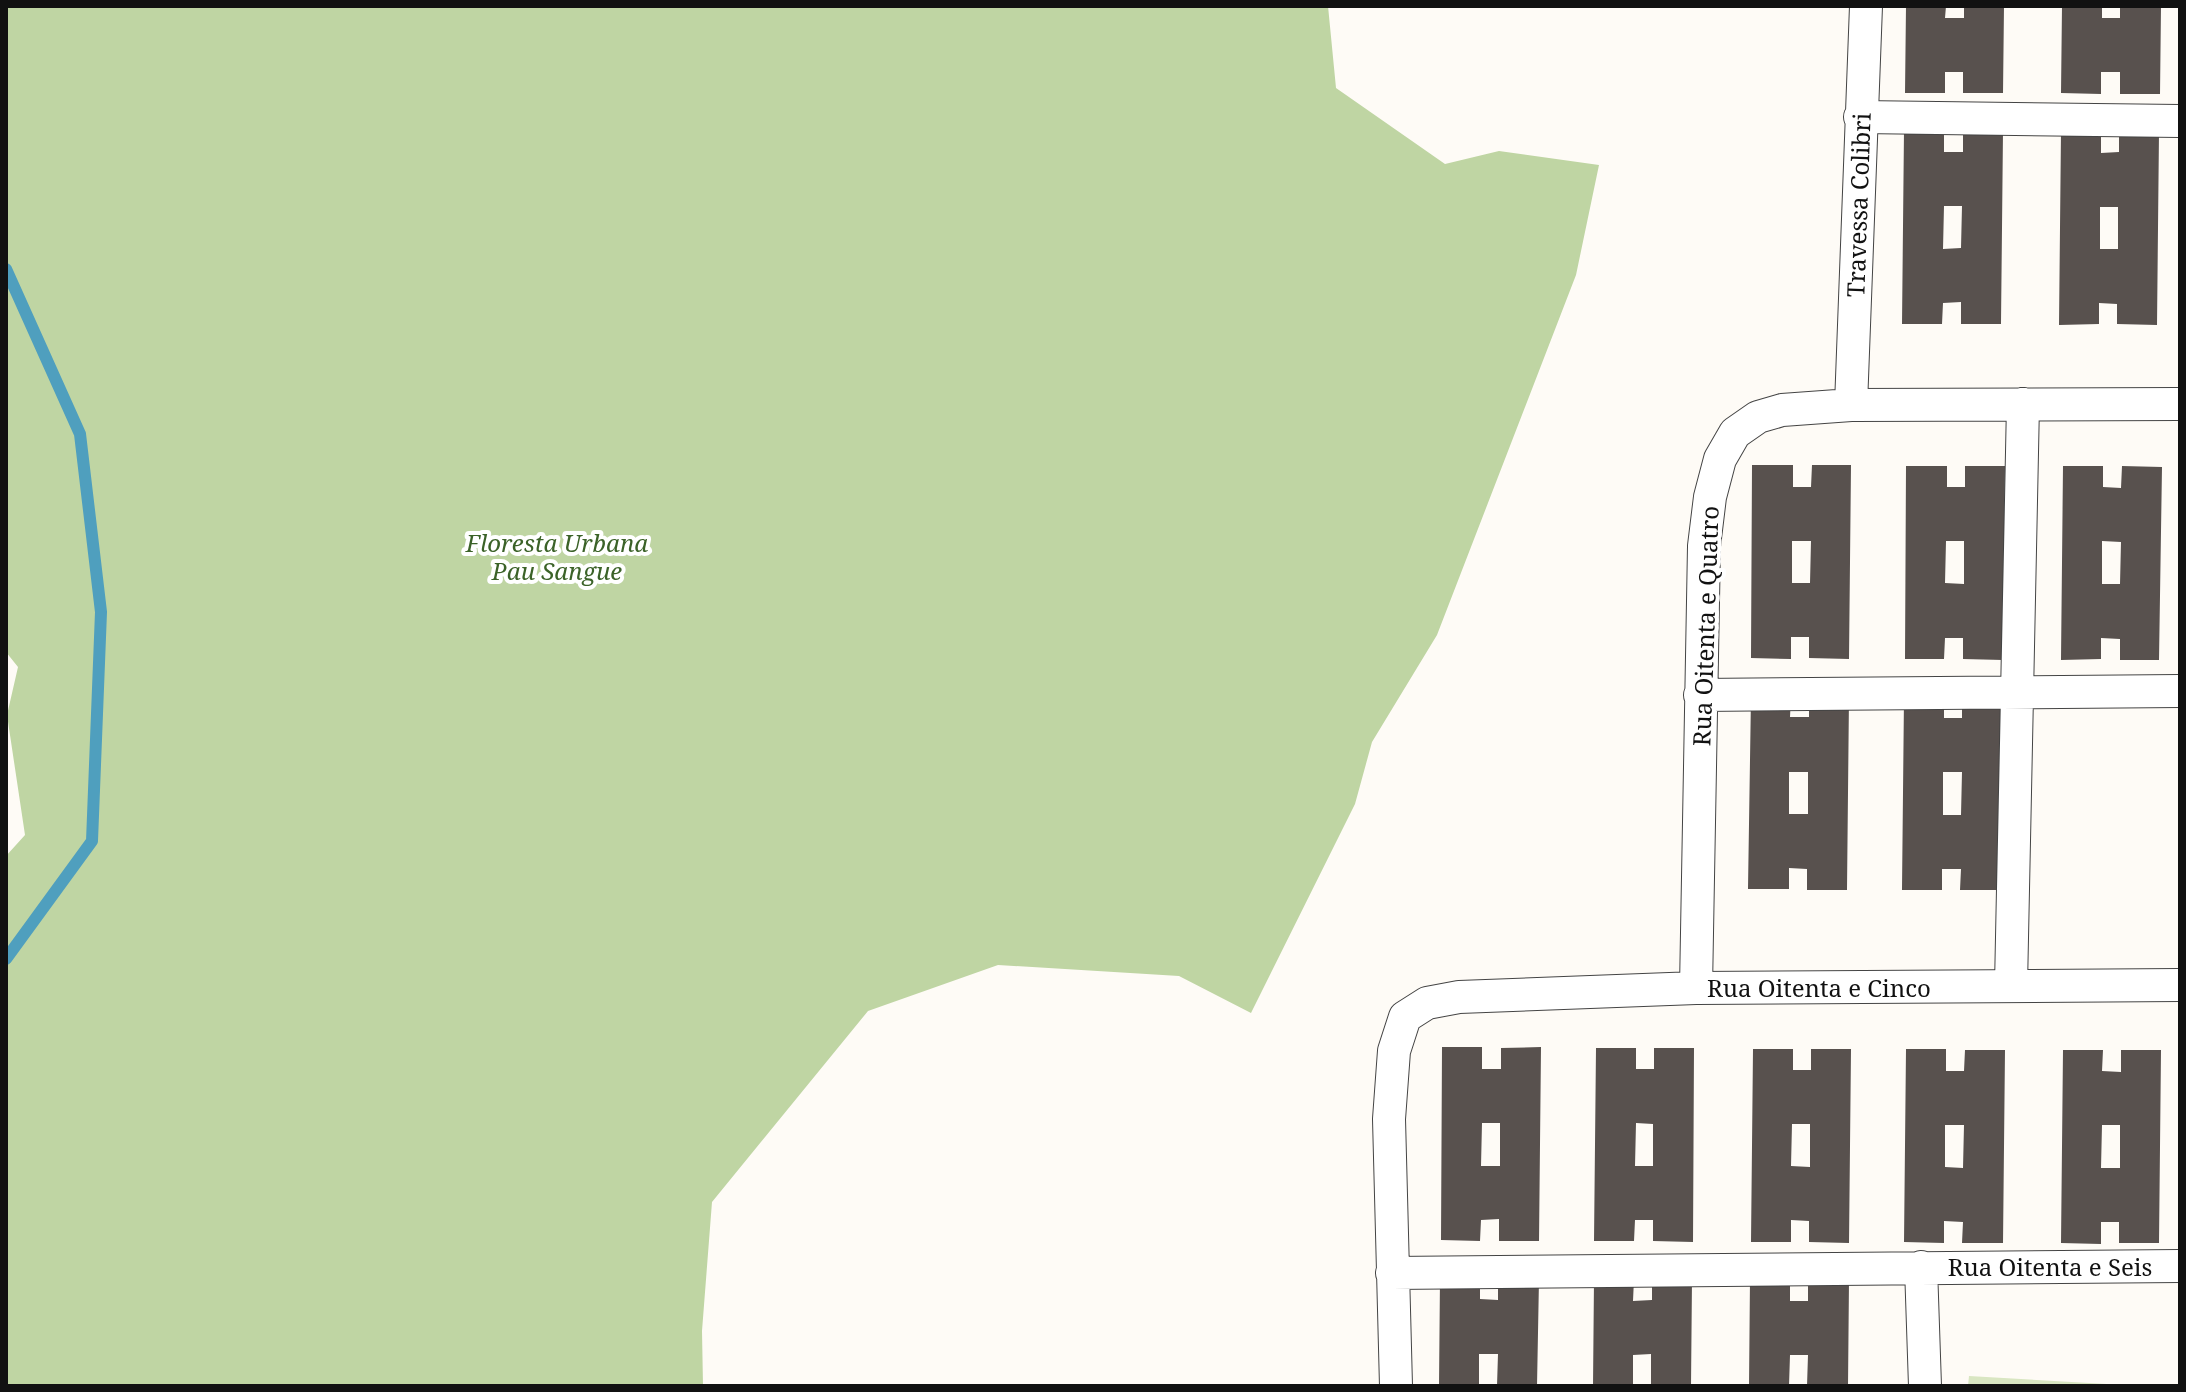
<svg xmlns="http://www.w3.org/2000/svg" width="2186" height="1392" font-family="'Noto Serif',serif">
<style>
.green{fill:#d9e6c2}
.forest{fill:#bfd5a3}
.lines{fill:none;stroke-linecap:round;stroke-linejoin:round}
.stream{stroke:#4f9fbe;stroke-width:12}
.building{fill:#58514e;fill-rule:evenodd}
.minor-casing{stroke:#444;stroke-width:34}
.minor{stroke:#fff;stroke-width:32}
.labels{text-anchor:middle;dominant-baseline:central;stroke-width:8;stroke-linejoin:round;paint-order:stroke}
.street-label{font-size:24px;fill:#111;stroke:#fff}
.park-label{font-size:24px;font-style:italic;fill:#3b6228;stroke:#fff}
</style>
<rect width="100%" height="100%" fill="#fefbf6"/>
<!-- green -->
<path class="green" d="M 1969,1376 L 2142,1386 L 1968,1386 Z"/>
<!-- forest -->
<path class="forest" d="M 6,6 L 1328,6 L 1336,88 L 1445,164 L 1499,151 L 1599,165 L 1576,275 L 1437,635 L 1372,742 L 1355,804 L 1251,1013 L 1179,976 L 998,965 L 868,1011 L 712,1202 L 702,1331 L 703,1386 L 6,1386 L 6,856 L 25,835 L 7,715 L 18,667 L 6,652 Z"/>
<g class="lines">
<!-- stream -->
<path class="stream" d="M 6,269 L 80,434 L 101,612 L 92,841 L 6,959"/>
</g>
<!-- building -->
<path class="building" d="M 1906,6 L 1946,6 L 1945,18 L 1964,18 L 1964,6 L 2004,6 L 2003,93 L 1963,93 L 1963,72 L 1945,72 L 1945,93 L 1905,93 Z
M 2062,6 L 2102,6 L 2102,18 L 2120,18 L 2120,6 L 2161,6 L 2160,94 L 2120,94 L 2120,72 L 2101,72 L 2101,94 L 2061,93 Z
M 1904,130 L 1944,131 L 1944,152 L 1963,152 L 1963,131 L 2003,131 L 2001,324 L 1961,324 L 1961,302 L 1943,303 L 1942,324 L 1902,324 ZM 1944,206 L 1962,206 L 1961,248 L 1943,249 Z
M 2061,131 L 2101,131 L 2101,153 L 2119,152 L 2119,131 L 2159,132 L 2157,325 L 2117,324 L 2117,304 L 2099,303 L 2099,324 L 2059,325 ZM 2100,207 L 2118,207 L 2118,249 L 2100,249 Z
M 1752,465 L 1793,465 L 1793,487 L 1811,487 L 1812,465 L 1851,465 L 1849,659 L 1809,658 L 1809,637 L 1791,637 L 1791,659 L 1751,658 ZM 1792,541 L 1811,541 L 1810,583 L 1792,583 Z
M 1906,466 L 1947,466 L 1947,487 L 1965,487 L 1965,466 L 2005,466 L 2003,660 L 1963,659 L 1963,638 L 1945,638 L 1944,659 L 1905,659 ZM 1946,541 L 1964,541 L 1964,584 L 1945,583 Z
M 2063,466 L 2103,466 L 2103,487 L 2121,488 L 2122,466 L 2162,467 L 2159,660 L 2120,660 L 2120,639 L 2101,638 L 2101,659 L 2061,660 ZM 2102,541 L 2121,542 L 2120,584 L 2102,584 Z
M 1751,696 L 1791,696 L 1790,717 L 1809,717 L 1809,696 L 1849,696 L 1847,890 L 1807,890 L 1807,869 L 1789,868 L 1789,889 L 1748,889 ZM 1789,772 L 1808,772 L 1808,814 L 1789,814 Z
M 1904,696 L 1944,697 L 1944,718 L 1962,718 L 1962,697 L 2003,697 L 2001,890 L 1960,890 L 1961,869 L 1942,869 L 1942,890 L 1902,890 ZM 1943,772 L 1962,772 L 1961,815 L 1943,815 Z
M 1442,1047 L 1482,1047 L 1482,1069 L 1501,1069 L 1501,1048 L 1541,1047 L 1539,1241 L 1499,1241 L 1499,1219 L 1481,1220 L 1480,1241 L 1441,1240 ZM 1482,1123 L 1500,1123 L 1500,1166 L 1481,1166 Z
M 1596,1048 L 1636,1048 L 1636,1069 L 1654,1069 L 1654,1048 L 1694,1048 L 1693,1242 L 1653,1241 L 1653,1220 L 1635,1220 L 1634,1241 L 1594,1241 ZM 1636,1123 L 1653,1124 L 1653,1166 L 1635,1166 Z
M 1753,1049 L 1793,1049 L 1793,1070 L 1811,1070 L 1811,1049 L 1851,1049 L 1849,1243 L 1809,1242 L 1809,1221 L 1791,1220 L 1791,1242 L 1751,1242 ZM 1792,1124 L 1810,1124 L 1810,1167 L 1791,1166 Z
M 1906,1049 L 1946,1049 L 1946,1071 L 1964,1071 L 1965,1050 L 2005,1050 L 2003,1243 L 1962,1243 L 1963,1222 L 1944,1221 L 1944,1243 L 1904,1242 ZM 1945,1125 L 1964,1125 L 1963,1168 L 1945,1167 Z
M 2063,1050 L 2103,1050 L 2102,1071 L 2121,1072 L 2121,1050 L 2161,1050 L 2159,1243 L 2119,1243 L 2119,1222 L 2101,1222 L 2101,1244 L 2061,1243 ZM 2102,1125 L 2120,1125 L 2120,1168 L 2101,1168 Z
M 1440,1278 L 1480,1278 L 1480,1299 L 1498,1300 L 1498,1279 L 1539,1279 L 1537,1386 L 1497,1386 L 1498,1354 L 1479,1354 L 1479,1386 L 1439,1386 Z
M 1594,1279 L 1634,1279 L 1633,1301 L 1652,1300 L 1652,1279 L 1692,1279 L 1691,1386 L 1651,1386 L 1651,1354 L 1633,1355 L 1633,1386 L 1593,1386 Z
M 1750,1279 L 1790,1280 L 1790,1301 L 1808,1301 L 1808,1280 L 1849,1280 L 1848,1386 L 1807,1386 L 1808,1355 L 1790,1355 L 1789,1386 L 1749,1386 Z"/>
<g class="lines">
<defs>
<path id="minor" d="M 1860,117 L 2180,121
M 1851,405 L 1866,6
M 1700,695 L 2180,691
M 2011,986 L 2023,404
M 1696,988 L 1704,546 L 1710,497 L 1720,459 L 1735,433 L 1758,417 L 1782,410 L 1851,405 L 2180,404
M 1921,1267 L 1925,1386
M 1392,1273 L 2180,1266
M 1396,1386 L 1389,1119 L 1394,1051 L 1405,1017 L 1427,1003 L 1459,997 L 1696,988 L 2180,985"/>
</defs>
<!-- minor casing -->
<use href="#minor" class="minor-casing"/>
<!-- minor -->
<use href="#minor" class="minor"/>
</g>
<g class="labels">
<!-- street labels -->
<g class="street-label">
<text transform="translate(1858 205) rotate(-88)">Travessa Colibri</text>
<text transform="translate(1705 626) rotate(-88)">Rua Oitenta e Quatro</text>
<text x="1819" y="987">Rua Oitenta e Cinco</text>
<text x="2050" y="1266">Rua Oitenta e Seis</text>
</g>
<!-- park labels -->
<g class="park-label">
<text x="557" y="542">Floresta Urbana<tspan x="557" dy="28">Pau Sangue</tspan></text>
</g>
</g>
<!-- border -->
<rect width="2186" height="1392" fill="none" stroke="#111111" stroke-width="16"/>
</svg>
